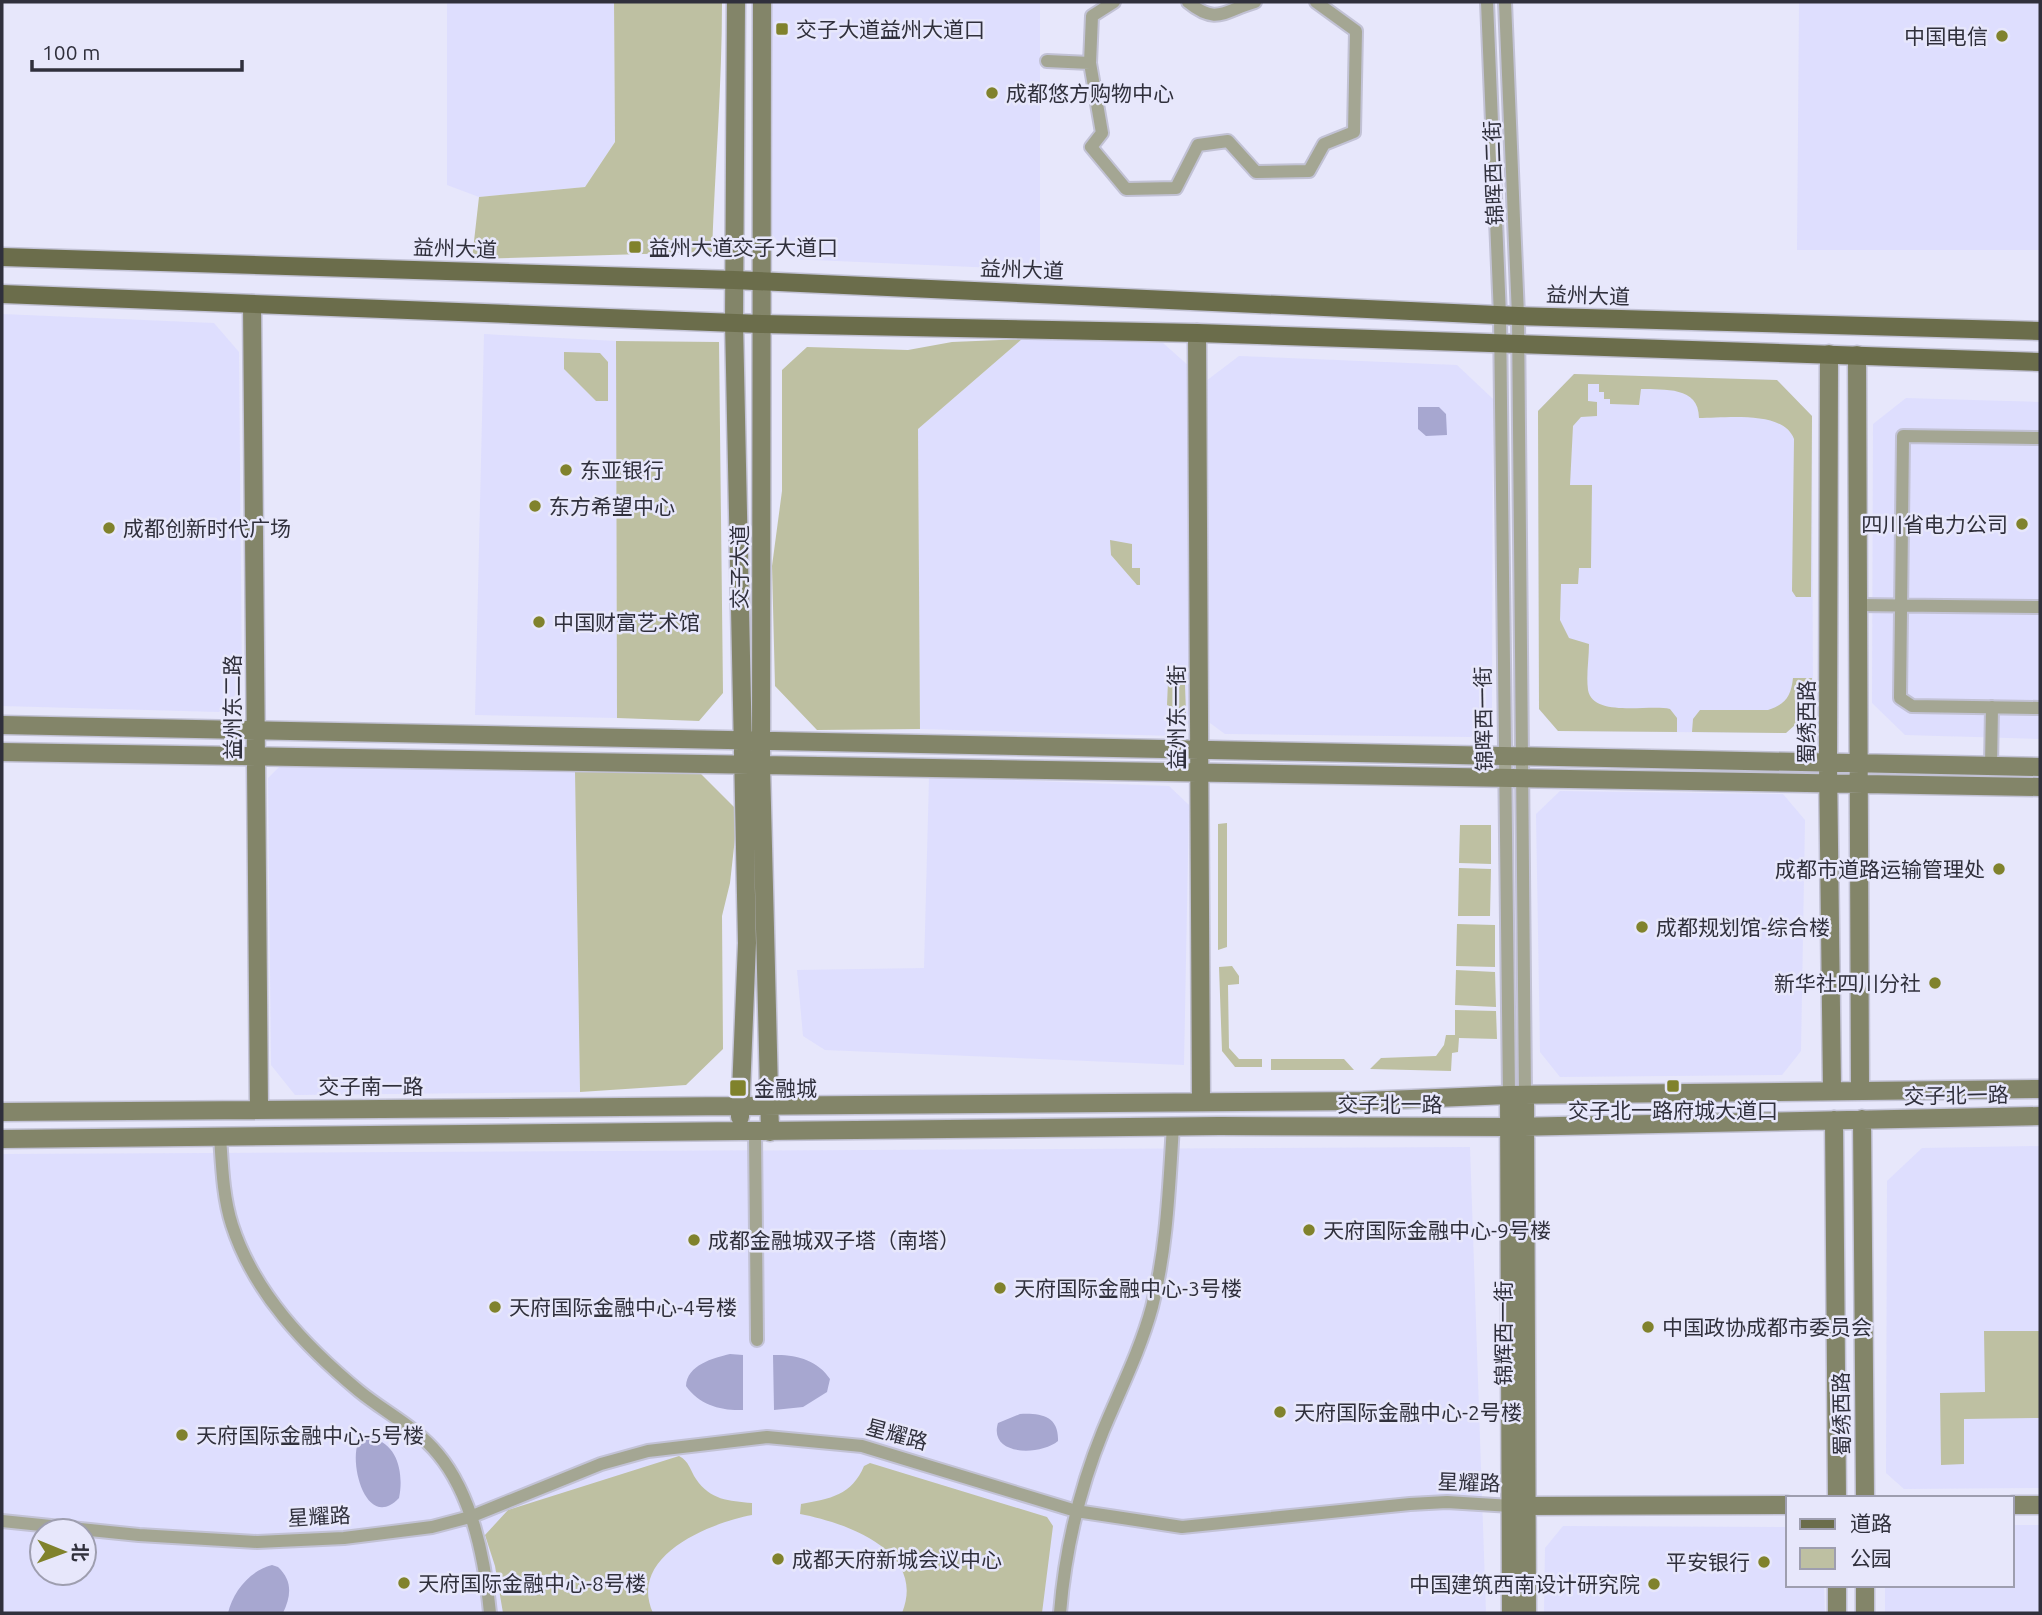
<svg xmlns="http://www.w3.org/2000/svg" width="2042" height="1615" font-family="Ubuntu,'Noto Sans SC',sans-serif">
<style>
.built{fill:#dedefe;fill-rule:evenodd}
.green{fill:#bec0a2}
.water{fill:#a7a7d0}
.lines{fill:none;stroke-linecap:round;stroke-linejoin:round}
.street-casing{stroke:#c2c2d5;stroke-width:16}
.secondary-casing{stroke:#c2c2d5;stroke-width:21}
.primary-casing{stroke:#c2c2d5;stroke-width:21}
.street{stroke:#a4a693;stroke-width:12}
.secondary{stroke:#838569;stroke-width:18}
.primary{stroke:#6b6d4b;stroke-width:18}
.poi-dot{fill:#80822c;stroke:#e7e7fb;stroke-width:2.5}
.labels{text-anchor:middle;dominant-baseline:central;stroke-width:5;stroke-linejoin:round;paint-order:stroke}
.poi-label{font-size:21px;fill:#30303c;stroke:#e7e7fb;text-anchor:start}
.street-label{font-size:21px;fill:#30303c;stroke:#e7e7fb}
</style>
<rect width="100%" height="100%" fill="#e7e7fb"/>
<!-- built -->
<path class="built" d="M 447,2 L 614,2 L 615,142 L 585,187 L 479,197 L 447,185 Z
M 770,2 L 1040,2 L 1040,270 L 791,259 L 772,234 Z
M 1799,2 L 2040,2 L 2040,250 L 1797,250 Z
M 2,314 L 214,323 L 239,352 L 242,688 L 219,712 L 2,706 Z
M 484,334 L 616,341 L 617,718 L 475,715 Z
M 1022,339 L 1163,343 L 1190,367 L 1192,721 L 1175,736 L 920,729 L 918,429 Z
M 1239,356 L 1457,365 L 1493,399 L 1492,712 L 1471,737 L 1225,734 L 1210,723 L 1206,381 Z
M 1574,374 L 1777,380 L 1812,416 L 1813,709 L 1786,733 L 1558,731 L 1539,709 L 1538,411 Z
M 1906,398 L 2040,402 L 2040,739 L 1905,735 L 1872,703 L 1873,424 Z
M 282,764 L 575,772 L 580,1092 L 295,1095 L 271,1065 L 268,778 Z
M 929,777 L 1169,786 L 1189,805 L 1184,1065 L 825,1050 L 803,1036 L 797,970 L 924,968 Z
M 1560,791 L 1783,794 L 1805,820 L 1801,1051 L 1782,1075 L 1560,1077 L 1540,1052 L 1536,814 Z
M 2040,1146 L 2040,1488 L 1904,1489 L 1886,1473 L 1887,1181 L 1922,1148 Z
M 1470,1147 L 1486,1613 L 2,1613 L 2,1154 ZM 42,1531 L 84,1531 L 84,1573 L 42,1573 Z
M 2012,1525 L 2040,1525 L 2040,1613 L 1885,1613 L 1885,1585 L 2012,1585 Z
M 1563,1526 L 1788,1527 L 1788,1585 L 1824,1585 L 1825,1613 L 1544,1613 L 1545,1548 Z"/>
<!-- green -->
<path class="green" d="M 614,2 L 722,2 C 722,85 715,168 712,252 L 472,259 L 479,197 L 585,187 L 615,142 Z
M 1022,339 L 918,429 L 920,729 L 817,730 L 775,686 L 772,566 L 782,491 L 782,370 L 807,347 L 908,350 L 952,342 Z
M 616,341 L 719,342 L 723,693 L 699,721 L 617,718 Z
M 564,352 L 600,353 L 608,362 L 608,401 L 596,401 L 564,369 Z
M 1574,374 L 1777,380 L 1812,416 L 1811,597 L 1796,597 L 1792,591 L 1794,439 C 1784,410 1725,418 1699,418 C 1699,386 1664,390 1641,389 L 1639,405 L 1610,404 L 1610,399 L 1604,399 L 1604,392 L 1599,392 L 1599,384 L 1588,384 L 1588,401 L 1597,402 L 1597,416 L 1581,417 L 1573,426 L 1570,485 L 1592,485 L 1591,568 L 1579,568 L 1578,584 L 1561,584 L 1560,620 L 1569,638 L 1589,644 C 1589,659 1586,675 1588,690 C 1593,718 1649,704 1670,709 L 1677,718 L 1677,732 L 1558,731 L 1539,709 L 1538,411 Z
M 1110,540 L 1132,544 L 1132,568 L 1140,568 L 1140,585 L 1137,585 L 1111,555 Z
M 1793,678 L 1812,678 L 1813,709 L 1786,733 L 1692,732 L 1693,719 L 1700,710 L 1768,710 C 1786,704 1791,696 1793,678 Z
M 1168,681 L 1181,681 L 1185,685 L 1186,713 L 1167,705 Z
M 698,771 L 738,811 L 730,883 L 722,916 L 723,1049 L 686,1085 L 580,1092 L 575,772 Z
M 1227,823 L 1227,947 L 1218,950 L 1218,824 Z
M 1460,825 L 1491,825 L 1491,864 L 1459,863 Z
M 1459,868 L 1491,869 L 1490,916 L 1458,916 Z
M 1457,924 L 1495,925 L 1495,967 L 1456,966 Z
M 1232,966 L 1239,976 L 1239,984 L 1228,985 L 1229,1048 L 1239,1059 L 1262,1059 L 1262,1067 L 1235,1067 L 1222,1051 L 1219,967 Z
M 1456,970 L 1495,972 L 1496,1007 L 1455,1005 Z
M 1455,1010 L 1496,1011 L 1497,1039 L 1459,1038 L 1458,1052 L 1452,1053 L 1451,1071 L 1370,1069 L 1381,1058 L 1436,1056 L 1444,1045 L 1446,1035 L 1455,1035 Z
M 1271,1059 L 1344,1059 L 1354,1070 L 1271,1070 Z
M 1984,1331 L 2040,1331 L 2040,1418 L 1964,1419 L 1964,1464 L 1941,1465 L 1940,1393 L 1985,1392 Z
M 679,1456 C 689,1461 690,1470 696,1479 C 710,1500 729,1501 752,1503 L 752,1515 C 710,1523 627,1556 653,1613 L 503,1613 L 495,1566 L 485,1535 L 508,1510 Z
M 870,1463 L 1047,1517 L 1053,1526 L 1042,1613 L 902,1613 C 927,1551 847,1523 800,1514 L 801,1504 C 830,1499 852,1495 864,1466 Z"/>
<!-- water -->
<path class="water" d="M 1418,407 L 1439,407 L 1446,414 L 1447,435 L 1426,436 L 1418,429 Z
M 730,1354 L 743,1355 L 743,1410 C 722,1411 699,1405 686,1386 C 687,1365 713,1358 730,1354 Z
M 773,1355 C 795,1354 818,1360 830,1379 L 827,1392 L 803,1407 L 774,1410 Z
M 1020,1414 C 1041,1413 1059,1416 1058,1441 C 1040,1456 988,1456 998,1423 Z
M 372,1438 C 398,1444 404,1474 399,1498 C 368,1531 349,1467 358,1443 Z
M 272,1565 L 278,1567 C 293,1581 291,1596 283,1613 L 228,1613 C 233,1592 249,1571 272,1565 Z"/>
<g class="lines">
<defs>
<path id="street" d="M 1114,2 L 1092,16 L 1090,63 L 1102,133 L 1091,147 L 1126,189 L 1176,188 L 1198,145 L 1228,141 L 1256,172 L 1309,171 L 1324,144 L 1354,132 L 1356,31 L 1316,2
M 1188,2 C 1217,26 1225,10 1255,2
M 1487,2 L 1500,316 L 1509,1095
M 1505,2 L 1518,316 L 1525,1095
M 1047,61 L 1090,63
M 2040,438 L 1903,436 L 1900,698 L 1912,706 L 2040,708
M 1856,605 L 2040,607
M 1991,766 L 1992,707
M 755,1132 L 757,1340
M 220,1136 C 222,1166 223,1197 232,1225 C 254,1293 306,1347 359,1391 C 386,1413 416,1427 438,1454 C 473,1496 485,1560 490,1613
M 2,1521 L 139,1535 L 257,1542 L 344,1538 L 432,1527 L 470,1517 L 601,1464 L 648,1451 L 767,1437 L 862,1446 L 1076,1511 L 1182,1527 L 1410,1504 L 1447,1502 L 1511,1506
M 1060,1613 C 1065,1551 1079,1490 1103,1431 C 1120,1390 1140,1351 1152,1307 C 1167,1248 1169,1187 1173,1126"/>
<path id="secondary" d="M 736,2 L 734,322 L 747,943 L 740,1117
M 762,2 L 761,765 L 770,1132
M 252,304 L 259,1110
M 1197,333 L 1201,1102
M 1829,354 L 1828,763 L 1832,1090
M 1857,355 L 1860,1089
M 2,725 L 2040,767
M 2,752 L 2040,787
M 1509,1095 L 1511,1613
M 1525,1095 L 1527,1613
M 2,1112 L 1363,1101 L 1509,1095 L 2040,1089
M 1862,1119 L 1865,1498
M 1834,1120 L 1837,1498
M 2,1139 L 1219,1126 L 1508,1127 L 2040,1116
M 2012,1505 L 2040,1505
M 1514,1506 L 1788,1505
M 1837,1585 L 1837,1613
M 1865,1613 L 1865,1585"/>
<path id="primary" d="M 2,257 L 734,280 L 1518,316 L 2040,331
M 2,294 L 761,324 L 1197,333 L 2040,362"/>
</defs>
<!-- street casing -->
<use href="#street" class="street-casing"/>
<!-- secondary casing -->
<use href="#secondary" class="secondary-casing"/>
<!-- primary casing -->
<use href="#primary" class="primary-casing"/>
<!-- street -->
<use href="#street" class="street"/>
<!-- secondary -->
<use href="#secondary" class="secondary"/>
<!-- primary -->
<use href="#primary" class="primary"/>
</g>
<!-- markers -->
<g class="poi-dot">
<rect x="775" y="22" width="14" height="14" rx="3.5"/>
<circle cx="2002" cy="36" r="7"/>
<circle cx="992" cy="93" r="7"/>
<rect x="628" y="240" width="14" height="14" rx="3.5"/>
<circle cx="566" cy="470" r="7"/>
<circle cx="535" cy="506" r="7"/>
<circle cx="2022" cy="524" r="7"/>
<circle cx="109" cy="528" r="7"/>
<circle cx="539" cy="622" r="7"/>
<circle cx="1999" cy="869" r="7"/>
<circle cx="1642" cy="927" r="7"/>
<circle cx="1935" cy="983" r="7"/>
<rect x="1666" y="1079" width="14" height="14" rx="3.5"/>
<rect x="729" y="1079" width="18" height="18" rx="3.5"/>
<circle cx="1309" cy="1230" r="7"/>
<circle cx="694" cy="1240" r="7"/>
<circle cx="1000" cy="1288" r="7"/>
<circle cx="495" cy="1307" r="7"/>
<circle cx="1648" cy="1327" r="7"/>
<circle cx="1280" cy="1412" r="7"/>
<circle cx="182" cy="1435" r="7"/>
<circle cx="778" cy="1559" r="7"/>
<circle cx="1764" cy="1562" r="7"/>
<circle cx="404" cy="1583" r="7"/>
<circle cx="1654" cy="1584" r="7"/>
</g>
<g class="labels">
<!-- poi labels -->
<g class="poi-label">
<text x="796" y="29">交子大道益州大道口</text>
<text x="1988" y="36" text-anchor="end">中国电信</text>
<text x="1006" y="93">成都悠方购物中心</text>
<text x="649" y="247">益州大道交子大道口</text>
<text x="580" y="470">东亚银行</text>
<text x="549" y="506">东方希望中心</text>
<text x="2008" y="524" text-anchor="end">四川省电力公司</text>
<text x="123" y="528">成都创新时代广场</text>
<text x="553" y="622">中国财富艺术馆</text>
<text x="1985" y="869" text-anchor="end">成都市道路运输管理处</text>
<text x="1656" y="927">成都规划馆-综合楼</text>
<text x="1921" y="983" text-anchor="end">新华社四川分社</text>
<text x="754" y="1088">金融城</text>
<text x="1673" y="1110" text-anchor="middle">交子北一路府城大道口</text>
<text x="1323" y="1230">天府国际金融中心-9号楼</text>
<text x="708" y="1240">成都金融城双子塔（南塔）</text>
<text x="1014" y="1288">天府国际金融中心-3号楼</text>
<text x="509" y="1307">天府国际金融中心-4号楼</text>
<text x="1662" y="1327">中国政协成都市委员会</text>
<text x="1294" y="1412">天府国际金融中心-2号楼</text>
<text x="196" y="1435">天府国际金融中心-5号楼</text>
<text x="792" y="1559">成都天府新城会议中心</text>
<text x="1750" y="1562" text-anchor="end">平安银行</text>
<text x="418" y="1583">天府国际金融中心-8号楼</text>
<text x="1640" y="1584" text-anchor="end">中国建筑西南设计研究院</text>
</g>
<!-- street labels -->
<g class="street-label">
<text transform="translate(1493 173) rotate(-92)">锦晖西二街</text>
<text transform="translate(455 248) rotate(2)">益州大道</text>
<text transform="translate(1022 269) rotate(2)">益州大道</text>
<text transform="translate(1588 295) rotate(2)">益州大道</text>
<text transform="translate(739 567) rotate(-90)">交子大道</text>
<text transform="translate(232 707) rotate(-90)">益州东二路</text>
<text transform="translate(1176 717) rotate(-90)">益州东一街</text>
<text transform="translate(1483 719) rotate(-91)">锦晖西一街</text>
<text transform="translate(1806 722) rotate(-90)">蜀绣西路</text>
<text x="371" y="1086">交子南一路</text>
<text transform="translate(1956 1095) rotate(-1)">交子北一路</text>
<text x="1390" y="1104">交子北一路</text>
<text transform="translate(1503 1333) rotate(-90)">锦辉西一街</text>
<text transform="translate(1841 1414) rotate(-91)">蜀绣西路</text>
<text transform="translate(897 1434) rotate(15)">星耀路</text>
<text transform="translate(1469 1482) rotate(2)">星耀路</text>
<text transform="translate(319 1516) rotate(-3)">星耀路</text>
</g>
</g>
<!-- border -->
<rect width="2042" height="1615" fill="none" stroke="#30303c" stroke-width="7"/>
<!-- legend -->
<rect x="1786" y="1496" width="228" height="91" fill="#e7e7fb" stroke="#9e9eaf" stroke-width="2"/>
<rect x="1800" y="1519" width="35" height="10" fill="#6b6d4b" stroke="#9e9eaf" stroke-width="2"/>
<text x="1850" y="1531" font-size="21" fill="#30303c">道路</text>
<rect x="1800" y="1548" width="35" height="21" fill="#bec0a2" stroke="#9e9eaf" stroke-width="2"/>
<text x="1850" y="1566" font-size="21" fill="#30303c">公园</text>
<!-- north arrow -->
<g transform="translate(63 1552) rotate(91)"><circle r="33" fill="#e7e7fb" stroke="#9e9eaf" stroke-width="2"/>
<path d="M0-5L12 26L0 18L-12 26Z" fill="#80822c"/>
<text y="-10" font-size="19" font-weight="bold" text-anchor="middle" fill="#30303c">北</text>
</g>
<!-- scale -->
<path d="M32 60v10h210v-10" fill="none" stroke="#30303c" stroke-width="3.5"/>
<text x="42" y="60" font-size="21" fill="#30303c" stroke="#e7e7fb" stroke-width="5" paint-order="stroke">100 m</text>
</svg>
